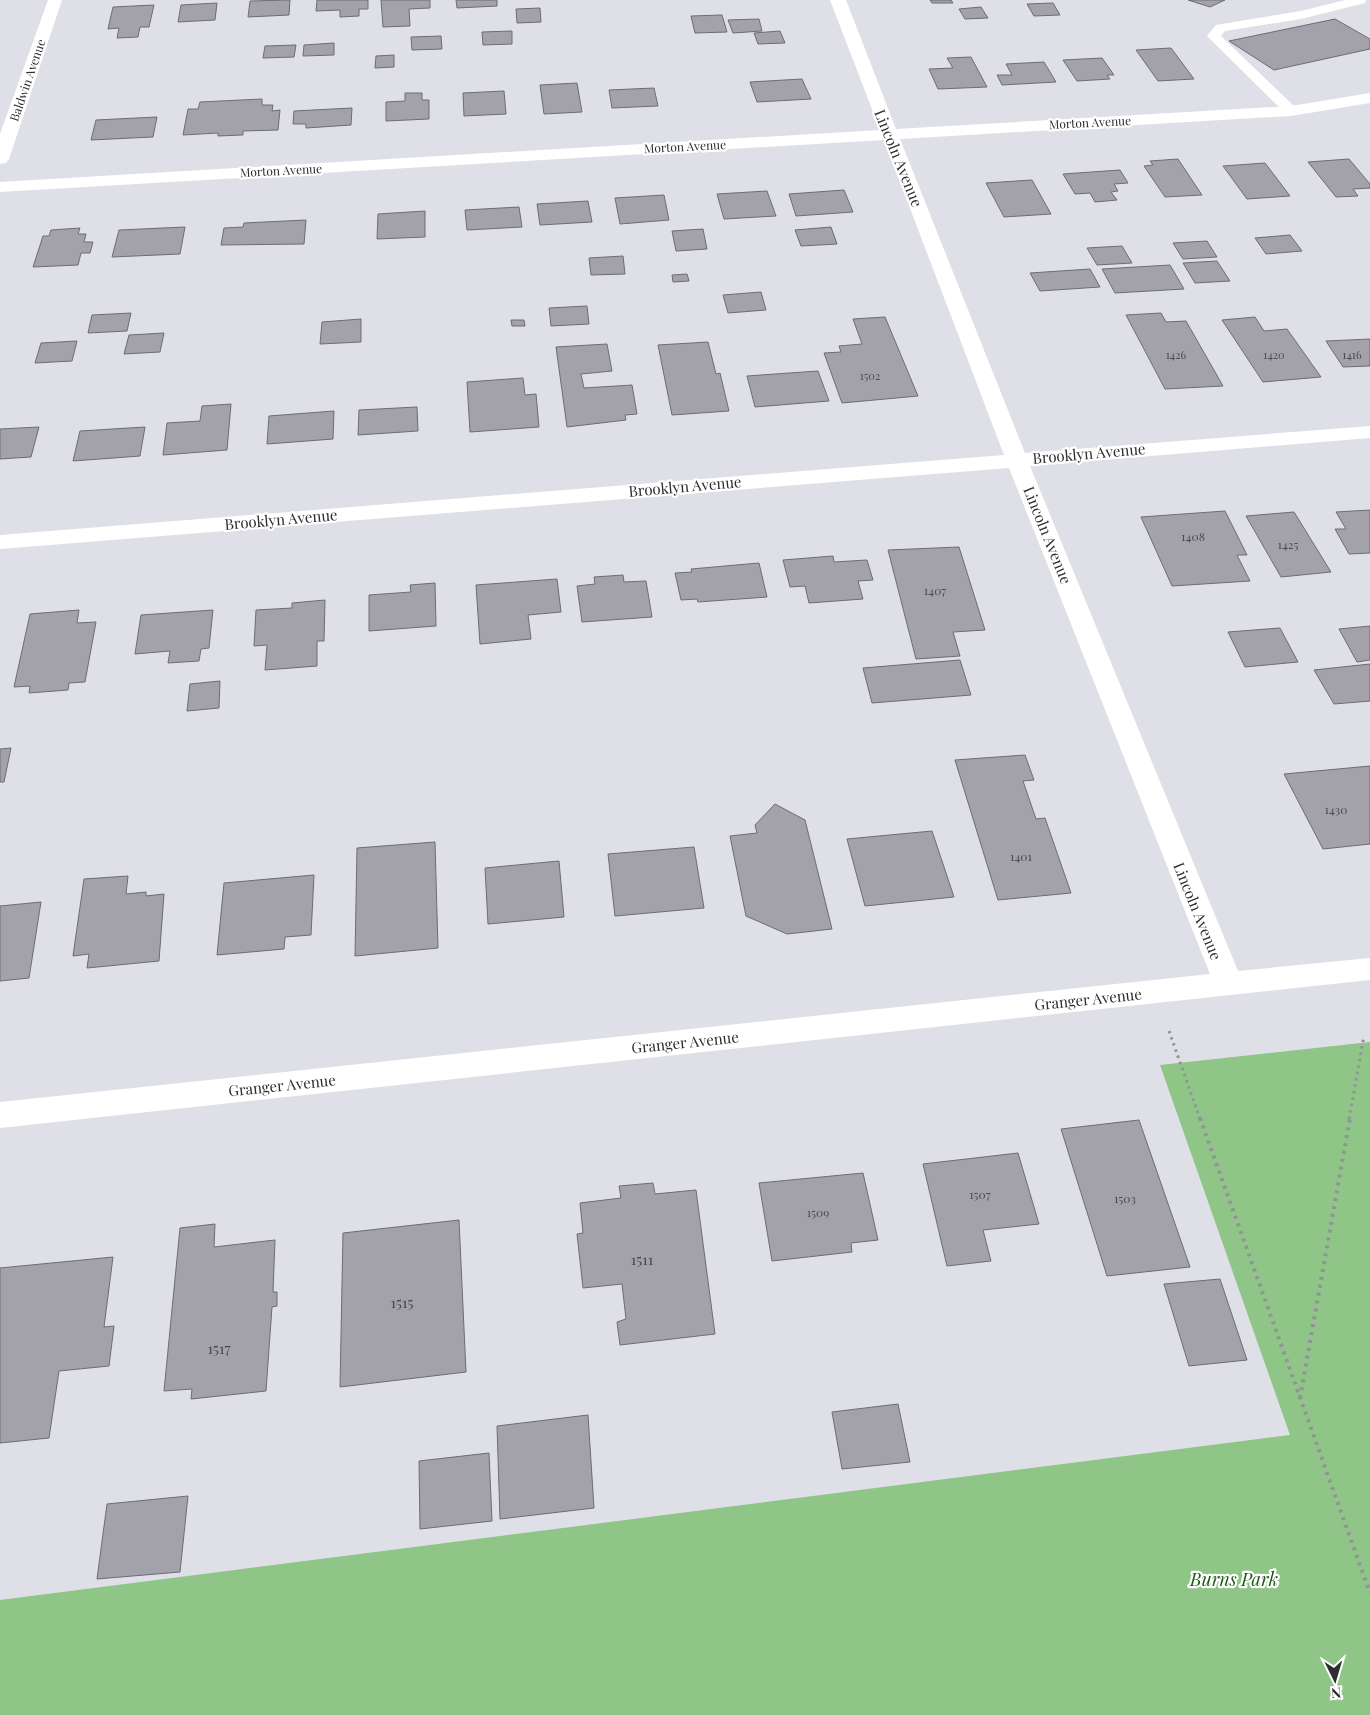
<svg xmlns="http://www.w3.org/2000/svg" width="1370" height="1715" font-family="'Playfair Display',serif">
<style>
.green{fill:#8fc586}
.building{fill:#a3a2ab;stroke:#6c6c74}
.lines{fill:none;stroke-linecap:round;stroke-linejoin:round}
.path-far1{stroke:#929298;stroke-width:3;stroke-dasharray:2.5 4;stroke-linecap:butt}
.path{stroke:#929298;stroke-width:4;stroke-dasharray:3 5;stroke-linecap:butt}
.lane{fill:#fff;fill-rule:evenodd}
.street{fill:#fff;fill-rule:evenodd}
.labels{text-anchor:middle;dominant-baseline:central;stroke-width:4.5;stroke-linejoin:round;paint-order:stroke}
.far-number-label{font-size:11px;fill:#4a4a4f}
.far-street-label{font-size:12px;fill:#2d2d30;stroke:#fff}
.number-label{font-size:12px;fill:#4a4a4f}
.street-label{font-size:15px;fill:#2d2d30;stroke:#fff}
.near-number-label{font-size:15px;fill:#4a4a4f}
.near-park-label{font-size:18px;font-style:italic;fill:#1a5810;stroke:#fff}
</style>
<rect width="100%" height="100%" fill="#dfdfe8"/>
<!-- green -->
<path class="green" d="M 1370,1042 L 1370,1715 L 0,1715 L 0,1600 L 1290,1435 L 1160,1065 Z"/>
<!-- building -->
<path class="building" d="M 290,0 L 289,15 L 248,17 L 250,1 Z
M 317,0 L 368,0 L 368,9 L 359,9 L 359,16 L 340,17 L 340,10 L 316,11 Z
M 381,0 L 430,0 L 430,8 L 409,9 L 410,26 L 383,27 Z
M 456,0 L 497,0 L 497,6 L 457,8 Z
M 930,0 L 951,0 L 953,3 L 932,3 Z
M 1188,0 L 1225,0 L 1210,7 Z
M 217,3 L 215,20 L 178,22 L 181,5 Z
M 1053,3 L 1060,15 L 1034,16 L 1027,4 Z
M 154,5 L 149,27 L 140,27 L 138,37 L 117,38 L 119,28 L 108,29 L 113,7 Z
M 981,7 L 988,18 L 965,19 L 959,9 Z
M 540,8 L 541,22 L 517,23 L 516,9 Z
M 722,15 L 727,32 L 695,33 L 691,16 Z
M 759,19 L 762,31 L 733,33 L 728,20 Z
M 1335,19 L 1370,39 L 1370,49 L 1274,70 L 1229,41 Z
M 512,31 L 512,44 L 483,45 L 482,32 Z
M 780,31 L 785,43 L 758,44 L 754,33 Z
M 441,36 L 442,49 L 412,50 L 411,37 Z
M 334,43 L 334,55 L 303,56 L 304,45 Z
M 296,45 L 294,57 L 263,58 L 265,46 Z
M 1171,48 L 1194,79 L 1158,81 L 1136,50 Z
M 394,55 L 394,67 L 375,68 L 376,56 Z
M 971,57 L 987,87 L 938,89 L 929,69 L 953,68 L 947,58 Z
M 1102,58 L 1114,75 L 1107,75 L 1110,79 L 1077,81 L 1063,60 Z
M 1044,62 L 1056,82 L 1002,85 L 997,75 L 1012,75 L 1006,64 Z
M 802,79 L 811,99 L 757,102 L 750,82 Z
M 577,83 L 582,112 L 544,114 L 540,85 Z
M 654,88 L 658,106 L 612,108 L 609,90 Z
M 504,91 L 506,114 L 464,116 L 463,93 Z
M 405,93 L 422,93 L 422,100 L 429,100 L 429,119 L 386,121 L 386,102 L 405,101 Z
M 262,99 L 262,105 L 273,105 L 272,111 L 280,110 L 278,130 L 243,131 L 243,135 L 218,136 L 218,133 L 183,135 L 188,109 L 198,109 L 200,102 Z
M 352,108 L 351,125 L 306,128 L 306,124 L 293,124 L 294,111 Z
M 157,117 L 153,137 L 91,140 L 96,120 Z
M 1178,159 L 1202,195 L 1165,197 L 1144,166 L 1153,165 L 1150,161 Z
M 1349,159 L 1370,184 L 1370,188 L 1353,189 L 1358,196 L 1336,197 L 1308,162 Z
M 1265,163 L 1290,196 L 1247,199 L 1223,166 Z
M 1120,170 L 1128,183 L 1114,184 L 1118,191 L 1111,192 L 1117,200 L 1095,202 L 1090,193 L 1075,194 L 1063,174 Z
M 1032,180 L 1051,214 L 1004,217 L 986,183 Z
M 844,190 L 853,212 L 796,216 L 789,194 Z
M 767,191 L 776,216 L 724,219 L 717,194 Z
M 664,195 L 669,220 L 620,224 L 615,198 Z
M 588,201 L 592,222 L 540,225 L 537,204 Z
M 519,207 L 522,227 L 467,230 L 465,210 Z
M 425,211 L 425,237 L 377,239 L 378,214 Z
M 306,220 L 304,244 L 221,245 L 224,228 L 243,227 L 244,223 Z
M 185,227 L 180,254 L 112,257 L 119,230 Z
M 831,227 L 837,244 L 801,246 L 795,230 Z
M 80,228 L 78,234 L 86,234 L 84,242 L 93,242 L 90,253 L 81,253 L 78,265 L 33,267 L 43,236 L 49,236 L 51,230 Z
M 703,229 L 707,249 L 676,251 L 672,231 Z
M 1290,235 L 1302,251 L 1266,254 L 1255,238 Z
M 1207,241 L 1217,257 L 1183,259 L 1173,243 Z
M 1122,246 L 1132,263 L 1097,265 L 1087,248 Z
M 623,256 L 625,274 L 591,275 L 589,258 Z
M 1217,261 L 1230,281 L 1195,283 L 1183,263 Z
M 1170,265 L 1184,289 L 1115,293 L 1102,269 Z
M 1090,269 L 1100,287 L 1040,291 L 1030,273 Z
M 687,274 L 689,281 L 673,282 L 672,275 Z
M 761,292 L 766,310 L 728,313 L 723,295 Z
M 587,306 L 589,324 L 551,326 L 549,308 Z
M 131,313 L 127,331 L 88,333 L 92,315 Z
M 1161,313 L 1166,322 L 1186,321 L 1223,386 L 1165,389 L 1126,315 Z
M 885,317 L 918,396 L 842,403 L 824,353 L 841,352 L 839,346 L 862,344 L 853,319 Z
M 1255,317 L 1264,331 L 1287,329 L 1321,377 L 1263,382 L 1222,320 Z
M 361,319 L 361,342 L 320,344 L 322,322 Z
M 511,320 L 524,320 L 525,326 L 512,326 Z
M 164,333 L 160,352 L 124,354 L 129,335 Z
M 1370,339 L 1370,366 L 1343,367 L 1326,341 Z
M 77,341 L 72,361 L 35,363 L 41,343 Z
M 708,342 L 716,374 L 720,373 L 729,411 L 672,415 L 658,345 Z
M 607,344 L 612,371 L 581,374 L 584,388 L 632,385 L 637,414 L 625,415 L 626,420 L 567,427 L 556,347 Z
M 818,371 L 829,401 L 755,407 L 747,376 Z
M 523,378 L 525,395 L 536,394 L 539,427 L 470,432 L 467,382 Z
M 231,404 L 227,450 L 163,455 L 167,423 L 200,421 L 202,406 Z
M 417,407 L 418,431 L 358,435 L 359,410 Z
M 334,411 L 333,439 L 267,444 L 269,416 Z
M 39,427 L 31,457 L 0,459 L 0,429 Z
M 145,427 L 140,456 L 73,461 L 80,431 Z
M 1370,510 L 1370,553 L 1349,554 L 1335,529 L 1346,529 L 1336,512 Z
M 1225,511 L 1247,555 L 1237,555 L 1250,581 L 1172,586 L 1141,517 Z
M 1294,512 L 1331,572 L 1281,577 L 1246,516 Z
M 959,547 L 985,630 L 953,632 L 960,656 L 916,659 L 888,550 Z
M 833,556 L 834,562 L 867,560 L 873,580 L 858,581 L 863,599 L 809,603 L 805,586 L 790,587 L 783,560 Z
M 759,563 L 767,597 L 698,602 L 697,599 L 681,600 L 675,573 L 692,572 L 691,569 Z
M 623,575 L 624,582 L 646,581 L 652,617 L 582,622 L 577,586 L 595,584 L 594,577 Z
M 557,579 L 561,612 L 528,615 L 531,639 L 480,644 L 476,585 Z
M 435,583 L 436,626 L 369,631 L 369,595 L 411,592 L 410,585 Z
M 325,600 L 324,641 L 317,641 L 317,666 L 265,670 L 267,645 L 254,646 L 256,610 L 292,608 L 292,603 Z
M 79,610 L 77,623 L 96,622 L 85,682 L 69,683 L 68,690 L 29,693 L 30,686 L 14,687 L 30,614 Z
M 213,610 L 209,648 L 201,649 L 199,661 L 168,663 L 170,651 L 135,654 L 141,615 Z
M 1370,626 L 1370,660 L 1357,662 L 1339,629 Z
M 1280,628 L 1298,662 L 1245,667 L 1228,632 Z
M 960,660 L 971,695 L 872,703 L 863,668 Z
M 1370,664 L 1370,701 L 1334,704 L 1314,670 Z
M 220,681 L 219,708 L 187,711 L 190,684 Z
M 11,748 L 4,782 L 0,782 L 0,749 Z
M 1025,755 L 1034,780 L 1023,781 L 1036,819 L 1045,818 L 1071,893 L 998,900 L 955,760 Z
M 1370,766 L 1370,844 L 1323,849 L 1284,774 Z
M 775,804 L 805,820 L 832,929 L 787,934 L 746,916 L 730,836 L 757,833 L 755,825 Z
M 932,831 L 954,897 L 865,906 L 847,839 Z
M 435,842 L 438,948 L 355,956 L 357,848 Z
M 694,847 L 704,908 L 615,916 L 608,854 Z
M 559,861 L 564,917 L 488,924 L 485,868 Z
M 314,875 L 311,935 L 285,937 L 284,949 L 217,955 L 224,883 Z
M 128,876 L 126,894 L 146,892 L 146,896 L 164,894 L 159,961 L 87,968 L 89,954 L 73,956 L 84,879 Z
M 41,902 L 29,978 L 0,981 L 0,906 Z
M 1139,1120 L 1190,1267 L 1107,1276 L 1061,1129 Z
M 1018,1153 L 1039,1224 L 983,1230 L 991,1261 L 947,1266 L 923,1164 Z
M 863,1173 L 878,1240 L 851,1243 L 852,1252 L 772,1261 L 759,1183 Z
M 653,1183 L 655,1194 L 696,1190 L 715,1334 L 620,1345 L 617,1322 L 626,1319 L 622,1284 L 583,1288 L 577,1234 L 583,1233 L 580,1203 L 621,1198 L 619,1186 Z
M 459,1220 L 466,1372 L 340,1387 L 343,1233 Z
M 215,1224 L 214,1247 L 275,1240 L 273,1292 L 277,1292 L 277,1306 L 272,1307 L 266,1391 L 191,1399 L 192,1389 L 164,1391 L 180,1228 Z
M 113,1257 L 104,1327 L 114,1326 L 109,1366 L 59,1371 L 49,1438 L 0,1443 L 0,1268 Z
M 1220,1279 L 1247,1360 L 1189,1366 L 1164,1284 Z
M 898,1404 L 910,1462 L 842,1469 L 832,1412 Z
M 588,1415 L 594,1508 L 500,1519 L 497,1426 Z
M 489,1453 L 492,1521 L 420,1529 L 419,1461 Z
M 188,1496 L 180,1572 L 97,1579 L 107,1504 Z"/>
<g class="lines">
<!-- path-far1 -->
<path class="path-far1" d="M 1169,1031 L 1200,1119
M 1349,1119 L 1364,1036"/>
<!-- path -->
<path class="path" d="M 1200,1118 L 1370,1593
M 1300,1398 L 1350,1118"/>
<!-- lane -->
<path class="lane" d="M 1345,0 L 1366,0 L 1365,3 L 1301,19 L 1225,31 L 1221,36 L 1296,108 L 1298,111 L 1296,114 L 1286,114 L 1207,36 L 1216,25 L 1301,11 Z"/>
<!-- street -->
<path class="street" d="M 48,0 L 62,0 L 9,159 L 6,163 L 0,164 L 0,134 Z
M 830,0 L 846,0 L 896,129 L 1291,106 L 1370,93 L 1370,103 L 1291,116 L 900,139 L 1025,453 L 1370,426 L 1370,438 L 1030,466 L 1238,971 L 1370,958 L 1370,980 L 0,1128 L 0,1102 L 1210,974 L 1009,468 L 0,549 L 0,535 L 1004,455 L 884,140 L 0,192 L 0,182 L 880,130 Z"/>
</g>
<g class="labels">
<!-- far-number labels -->
<g class="far-number-label">
<text x="1176" y="354">1426</text>
<text x="1274" y="354">1420</text>
<text x="1352" y="354">1416</text>
<text x="870" y="375">1502</text>
</g>
<!-- far-street labels -->
<g class="far-street-label">
<text transform="translate(27 80) rotate(-71)">Baldwin Avenue</text>
<text transform="translate(1090 122) rotate(-3)">Morton Avenue</text>
<text transform="translate(685 146) rotate(-3)">Morton Avenue</text>
<text transform="translate(281 170) rotate(-3)">Morton Avenue</text>
</g>
<!-- number labels -->
<g class="number-label">
<text x="1193" y="536">1408</text>
<text x="1288" y="544">1425</text>
<text x="935" y="590">1407</text>
<text x="1336" y="809">1430</text>
<text x="1021" y="856">1401</text>
<text x="980" y="1194">1507</text>
<text x="1125" y="1198">1503</text>
<text x="818" y="1212">1509</text>
</g>
<!-- street labels -->
<g class="street-label">
<text transform="translate(899 158) rotate(68)">Lincoln Avenue</text>
<text transform="translate(1089 453) rotate(-5)">Brooklyn Avenue</text>
<text transform="translate(685 486) rotate(-5)">Brooklyn Avenue</text>
<text transform="translate(281 519) rotate(-5)">Brooklyn Avenue</text>
<text transform="translate(1048 535) rotate(68)">Lincoln Avenue</text>
<text transform="translate(1198 911) rotate(68)">Lincoln Avenue</text>
<text transform="translate(1088 999) rotate(-6)">Granger Avenue</text>
<text transform="translate(685 1042) rotate(-6)">Granger Avenue</text>
<text transform="translate(282 1085) rotate(-6)">Granger Avenue</text>
</g>
<!-- near-number labels -->
<g class="near-number-label">
<text x="642" y="1259">1511</text>
<text x="402" y="1302">1515</text>
<text x="219" y="1348">1517</text>
</g>
<!-- near-park labels -->
<g class="near-park-label">
<text x="1234" y="1579">Burns Park</text>
</g>
</g>
<!-- north arrow -->
<g transform="translate(1335 1680) rotate(175)" stroke="#ffffff" stroke-width="4" paint-order="stroke">
<path d="M0-4L9 19L0 12L-9 19Z" fill="#2d2d30"/>
<text y="-8" font-size="14" font-weight="bold" text-anchor="middle" fill="#2d2d30">N</text>
</g>
</svg>
